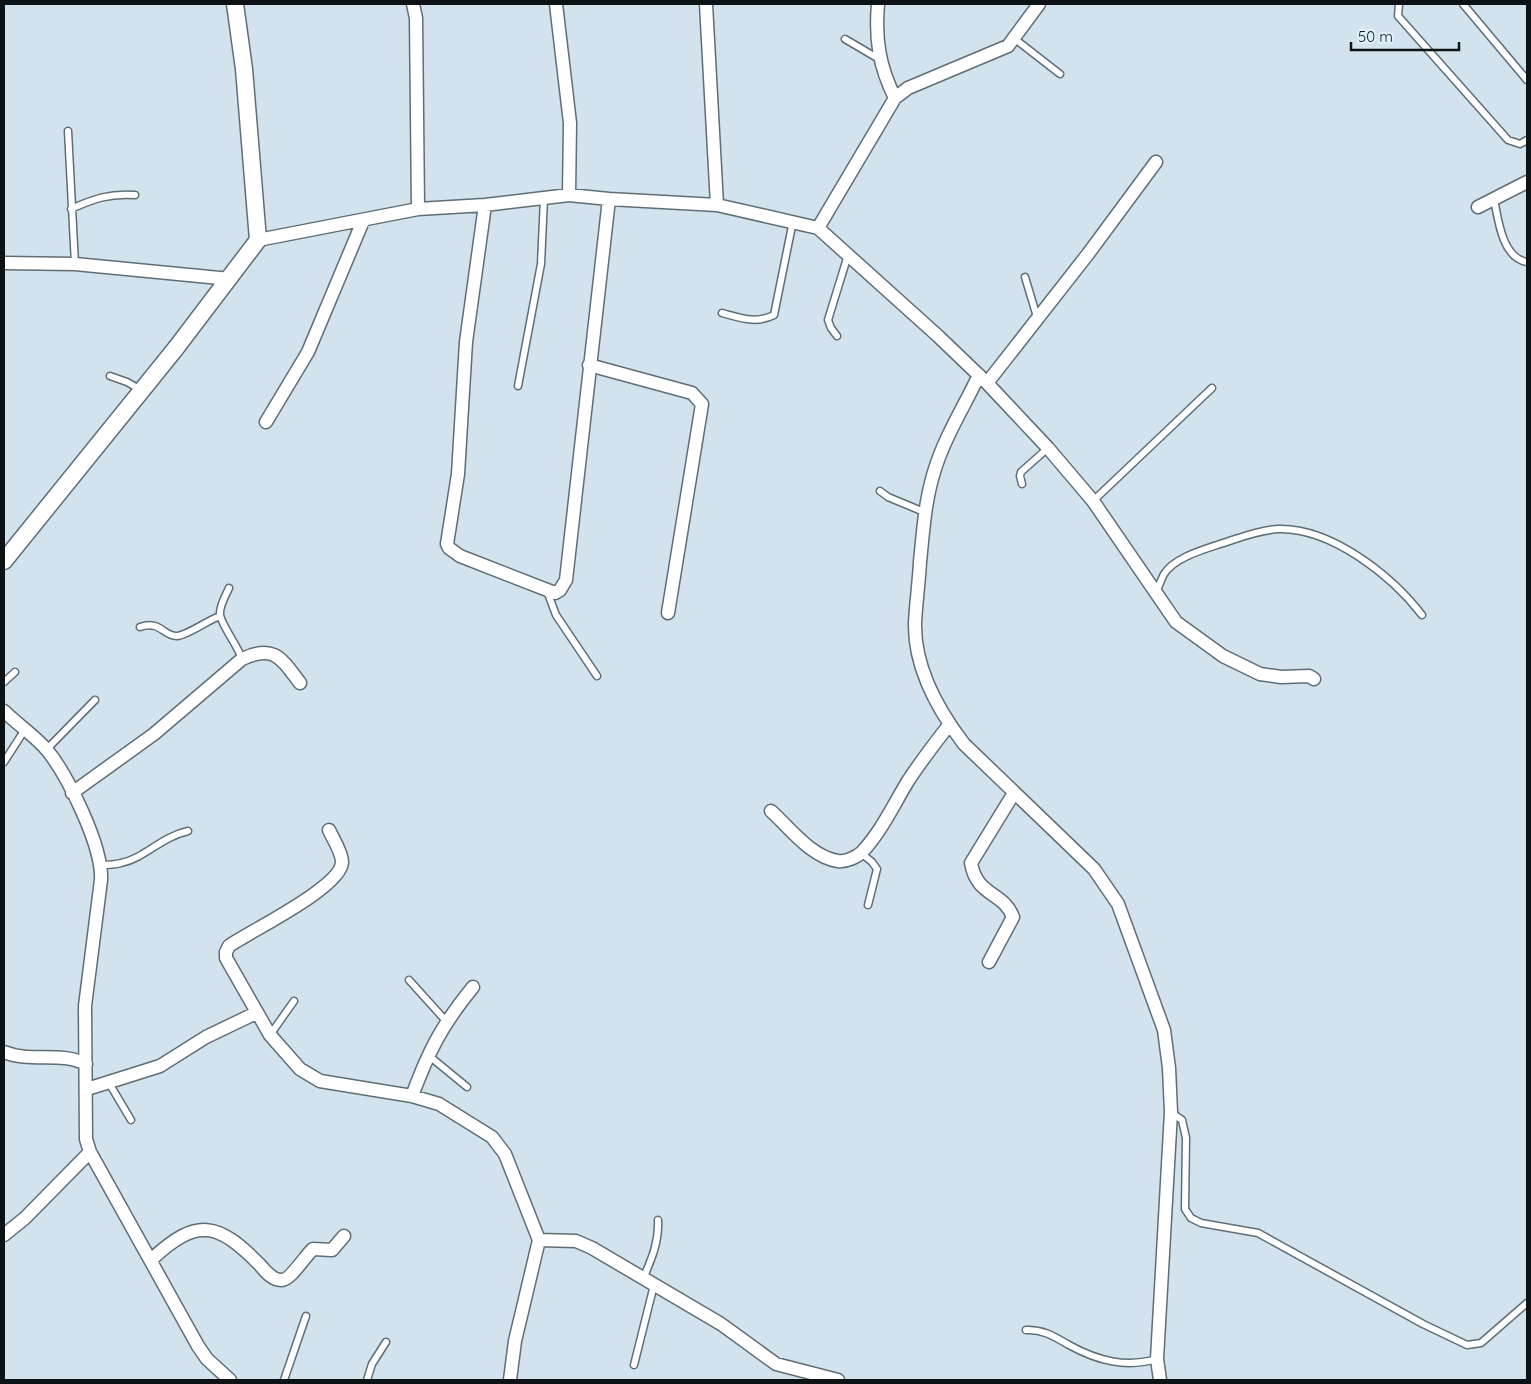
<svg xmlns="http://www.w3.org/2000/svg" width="1531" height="1384" font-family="Quicksand,sans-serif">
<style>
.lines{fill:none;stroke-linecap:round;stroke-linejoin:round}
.service-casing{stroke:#5f6d76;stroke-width:9}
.minor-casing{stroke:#5f6d76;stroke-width:15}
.tertiary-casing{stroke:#5f6d76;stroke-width:19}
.service{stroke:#fff;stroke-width:6}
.minor{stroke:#fff;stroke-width:12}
.tertiary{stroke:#fff;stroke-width:16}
</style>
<rect width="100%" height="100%" fill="#d3e3ed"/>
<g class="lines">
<defs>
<path id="service" d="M 1399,4 L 1398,16 L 1508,140 L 1520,144 L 1527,140
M 1463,4 L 1527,80
M 845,39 L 879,59
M 1015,39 L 1060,74
M 68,131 L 75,264
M 1494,199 C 1498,219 1502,258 1527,262
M 71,209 C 93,199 110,193 135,195
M 1025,277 L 1037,317
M 722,313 C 741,318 756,324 774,315 L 793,221
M 837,336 L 831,328 L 828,320 L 848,255
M 110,376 L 127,382 L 141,390
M 518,386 L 541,264 L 544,198
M 1022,484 L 1020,476 L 1021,472 L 1048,448
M 880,491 L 888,497 L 924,512
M 1093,501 L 1212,388
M 229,588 C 226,595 219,606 220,615 C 222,626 238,646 242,659
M 547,591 L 556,615 L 597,676
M 1156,592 C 1159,586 1161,580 1164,574 C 1174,558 1202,550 1220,544 C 1239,538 1259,530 1279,529 C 1332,528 1392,576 1422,615
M 140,627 C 161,620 164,637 177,636 C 188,635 208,620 220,616
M 4,682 L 15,672
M 46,750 L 95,700
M 4,762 L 24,731
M 861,853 L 872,862 L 877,869 L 868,905
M 101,865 C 107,865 114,865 121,863 C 145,858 161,837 188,831
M 409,980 L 446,1021
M 270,1035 L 294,1001
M 428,1055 L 467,1087
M 109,1083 L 131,1120
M 1172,1113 L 1182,1120 L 1186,1138 L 1185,1209 L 1191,1218 L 1201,1223 L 1258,1233 L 1423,1324 L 1467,1345 L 1481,1343 L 1527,1303
M 643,1279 C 652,1258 659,1242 658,1220
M 1026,1330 C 1043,1329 1055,1337 1069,1345 C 1098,1361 1126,1368 1157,1359
M 634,1365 L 654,1285
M 284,1380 L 306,1316
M 367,1380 L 372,1364 L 386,1342"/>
<path id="minor" d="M 413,4 L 416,18 L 418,209
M 556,4 L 570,123 L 569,195
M 706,4 L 717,205
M 878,4 C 875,39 879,66 895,98
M 485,205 L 466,342 L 458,474 L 447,544 L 449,548 L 460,556 L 555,593 L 560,590 L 566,580 L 609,199
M 1478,207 L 1527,182
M 818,228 L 895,98 L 908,88 L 1008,46 L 1039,4
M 258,240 L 418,209 L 485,205 L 569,195 L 609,199 L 717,205 L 818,228 L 938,336 L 987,383 L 1048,448 L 1093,501 L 1176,622 L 1223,656 L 1260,674 L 1281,677 L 1309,676 L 1314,679
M 4,263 L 75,264 L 230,279
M 589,365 L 692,393 L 702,404 L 668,613
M 979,375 C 964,407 944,438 934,472 C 925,501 923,532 920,562 C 919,582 916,603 915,623 C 914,668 938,710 964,744 L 1094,869 L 1118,904 L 1164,1030 L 1169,1068 L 1171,1112 L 1157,1359 L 1160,1380
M 987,383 L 1088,254 L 1156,162
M 266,422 L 308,352 L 363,221
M 4,711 C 17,724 35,736 47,750 C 68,776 103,847 101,880 L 85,1006 L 86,1139 L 90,1152 L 198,1346 L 207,1359 L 230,1380
M 72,793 L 154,734 L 242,659 C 274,644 281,658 300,683
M 771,811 C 790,828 811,857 838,861 C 846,862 857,857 862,852 C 881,832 894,804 908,781 C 921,761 935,743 949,725
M 329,830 C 333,839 342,852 342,862 C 342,887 250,931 229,946 L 226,952 L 226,958 L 270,1035 L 300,1069 L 320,1081 L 412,1096 L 439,1104 L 492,1137 L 505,1154 L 539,1240 L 515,1341 L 510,1380
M 989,962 L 1013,917 C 1003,891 977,897 971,863 L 1014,793
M 4,1052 C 31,1063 60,1051 86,1064
M 87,1089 L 160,1066 L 206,1037 L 256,1013
M 412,1096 C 429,1050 442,1025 473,987
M 4,1235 L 25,1218 L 90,1152
M 539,1240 L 576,1241 L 592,1248 L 721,1324 L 776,1364 L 838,1380
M 152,1259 C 197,1217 218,1222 260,1265 C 265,1271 272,1280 281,1280 C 290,1281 305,1256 313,1249 L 332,1250 L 344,1236"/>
<path id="tertiary" d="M 4,561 L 176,348 L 258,240 L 244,69 L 235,4"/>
</defs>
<!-- service casing -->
<use href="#service" class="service-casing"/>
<!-- minor casing -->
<use href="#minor" class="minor-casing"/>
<!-- tertiary casing -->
<use href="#tertiary" class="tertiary-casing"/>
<!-- service -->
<use href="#service" class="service"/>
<!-- minor -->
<use href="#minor" class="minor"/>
<!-- tertiary -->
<use href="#tertiary" class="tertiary"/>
</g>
<!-- border -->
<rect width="1531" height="1384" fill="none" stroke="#0d1215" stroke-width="10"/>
<!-- scale -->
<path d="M1351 42v8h108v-8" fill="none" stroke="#0d1215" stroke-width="2.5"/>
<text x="1358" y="42" font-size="15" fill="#0d1215" stroke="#e0f1fa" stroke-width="4" paint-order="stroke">50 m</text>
</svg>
